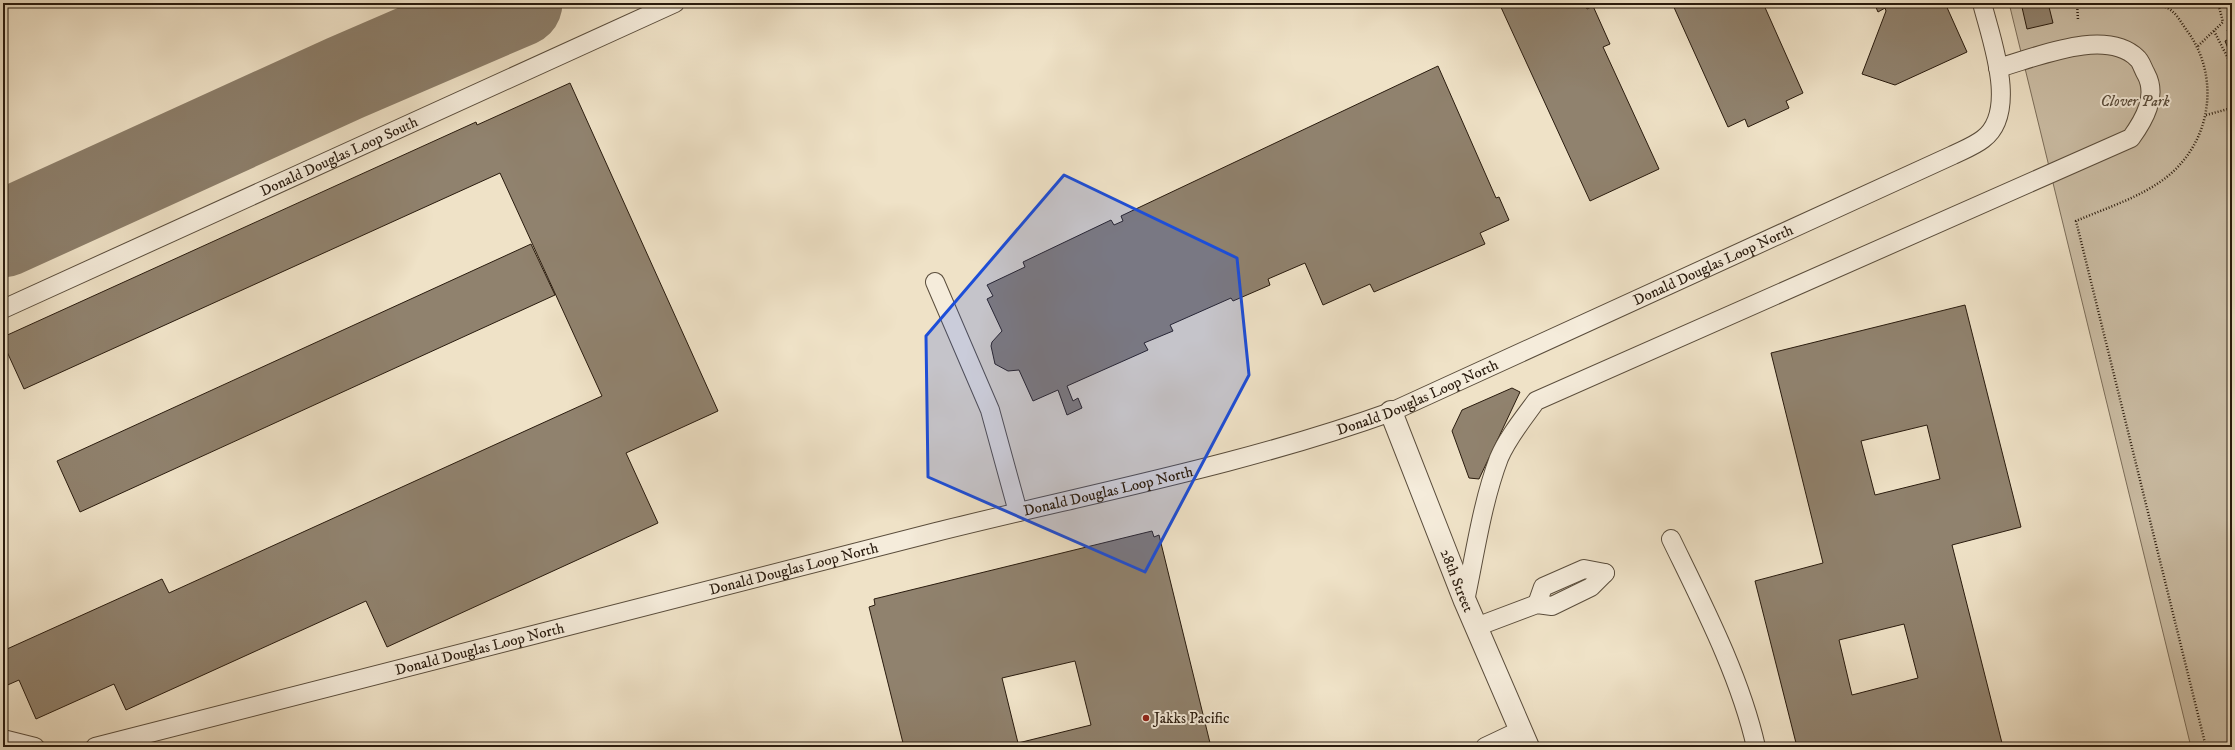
<svg xmlns="http://www.w3.org/2000/svg" width="2235" height="750" font-family="'IM FELL DW Pica',serif">
<style>
.green{fill:#cdc0a8;stroke:#7b6e5b}
.lines{fill:none;stroke-linecap:round;stroke-linejoin:round}
.taxiway{stroke:#8c7e6a;stroke-width:87}
.building{fill:#90826e;stroke:#291b0e;fill-rule:evenodd}
.service-casing{stroke:#5a4d3c;stroke-width:20}
.minor-casing{stroke:#5a4d3c;stroke-width:24}
.path{stroke:#291b0e;stroke-width:2.5;stroke-dasharray:1 2;stroke-linecap:butt}
.service{stroke:#f5ecdb;stroke-width:18}
.minor{stroke:#f5ecdb;stroke-width:22}
.marked{fill:#1d4ed8;fill-opacity:0.2;stroke:#1d4ed8;stroke-width:3;stroke-linejoin:round}
.poi-dot{fill:#8f2418;stroke:#f5ecdb;stroke-width:1.5}
.labels{text-anchor:middle;dominant-baseline:central;stroke-width:4;stroke-linejoin:round;paint-order:stroke}
.park-label{font-size:15px;font-style:italic;fill:#5a4d3c;stroke:#f5ecdb}
.street-label{font-size:15px;fill:#291b0e;stroke:#f5ecdb}
.poi-label{font-size:15px;fill:#291b0e;stroke:#f5ecdb;text-anchor:start}
</style>
<rect width="100%" height="100%" fill="#efe2c7"/>
<filter id="stains"><feTurbulence type="fractalNoise" baseFrequency=".005" numOctaves="4"/><feColorMatrix values="0 0 0 0 .2 0 0 0 0 .09 0 0 0 0 .02 0 0 0 .5 -.17"/></filter>
<radialGradient id="worn" r=".72"><stop offset=".6" stop-color="#630" stop-opacity="0"/><stop offset="1" stop-color="#630" stop-opacity=".3"/></radialGradient>
<!-- green -->
<path class="green" d="M 2009,3 L 2232,3 L 2232,747 L 2191,747 Z"/>
<g class="lines">
<!-- taxiway -->
<path class="taxiway" d="M 3,234 L 345,78 L 519,3"/>
</g>
<!-- building -->
<path class="building" d="M 1499,3 L 1584,3 L 1587,9 L 1593,6 L 1610,44 L 1603,47 L 1659,169 L 1590,201 Z
M 1672,3 L 1763,3 L 1803,93 L 1786,101 L 1789,108 L 1748,127 L 1745,119 L 1728,127 Z
M 1874,3 L 1945,3 L 1967,52 L 1895,85 L 1862,74 L 1886,11 L 1885,8 L 1878,12 Z
M 2021,3 L 2048,3 L 2053,23 L 2027,29 Z
M 2232,28 L 2232,58 L 2225,41 L 2231,38 L 2227,30 Z
M 1438,66 L 1496,198 L 1499,197 L 1509,220 L 1480,233 L 1485,244 L 1374,292 L 1370,284 L 1323,305 L 1305,263 L 1268,279 L 1270,285 L 1233,301 L 1231,298 L 1170,325 L 1173,331 L 1144,343 L 1148,350 L 1067,386 L 1073,401 L 1078,398 L 1082,408 L 1067,415 L 1058,390 L 1033,401 L 1019,370 L 1008,371 L 995,364 L 991,346 L 992,342 L 1002,331 L 987,299 L 993,296 L 987,285 L 1025,267 L 1023,262 L 1111,220 L 1114,225 L 1123,221 L 1121,216 Z
M 570,83 L 718,411 L 626,453 L 658,523 L 387,647 L 366,601 L 126,710 L 114,684 L 36,719 L 19,680 L 3,687 L 3,641 L 7,649 L 162,579 L 169,593 L 602,396 L 500,173 L 24,389 L 3,343 L 3,337 L 476,122 L 477,125 Z
M 531,244 L 555,295 L 80,512 L 57,461 Z
M 1965,305 L 2021,527 L 1952,545 L 2003,747 L 1797,747 L 1755,581 L 1823,563 L 1771,353 ZM 1927,425 L 1940,479 L 1875,495 L 1861,441 ZM 1904,624 L 1918,678 L 1852,695 L 1839,640 Z
M 1512,388 L 1520,392 L 1479,479 L 1469,478 L 1452,431 L 1462,410 Z
M 1152,531 L 1154,537 L 1159,535 L 1211,747 L 904,747 L 869,607 L 875,605 L 874,599 ZM 1075,661 L 1091,725 L 1018,743 L 1002,678 Z"/>
<g class="lines">
<defs>
<g id="service">
<path d="M 935,282 L 990,410 L 1018,512"/>
<path id="s1" d="M 3,309 L 675,3"/>
<path d="M 1671,539 C 1703,605 1740,676 1756,747"/>
<path d="M 1465,601 C 1475,554 1482,503 1499,458 C 1508,437 1523,419 1536,401 L 2131,138 C 2144,120 2158,96 2146,74 C 2143,69 2141,61 2137,58 C 2105,27 2035,58 1998,68"/>
<path d="M 1537,604 L 1543,587 L 1584,569 L 1605,573"/>
<path d="M 1476,627 L 1537,604 L 1552,606 L 1591,587 L 1605,573"/>
<path d="M 3,739 L 35,747"/>
<path id="s2" d="M 95,747 C 375,675 656,604 936,532 C 1088,494 1243,465 1391,412 L 1953,155 C 1963,150 1974,146 1983,139 C 2019,112 1991,39 1982,3"/>
<path d="M 1485,747 L 1521,730"/>
</g>
<g id="minor">
<path id="s3" d="M 1391,412 L 1465,601 L 1528,747"/>
</g>
</defs>
<!-- service casing -->
<use href="#service" class="service-casing"/>
<!-- minor casing -->
<use href="#minor" class="minor-casing"/>
<!-- path -->
<path class="path" d="M 2077,3 L 2078,20
M 2157,3 C 2163,6 2169,8 2173,12 C 2179,17 2183,26 2188,32 C 2220,77 2212,140 2168,176 C 2142,197 2106,208 2076,221 L 2206,747
M 2214,31 L 2232,66
M 2198,46 L 2223,22 L 2218,3
M 2206,115 L 2232,108"/>
<!-- service -->
<use href="#service" class="service"/>
<!-- minor -->
<use href="#minor" class="minor"/>
</g>
<!-- marked area -->
<path class="marked" d="M 1064,175 L 1237,258 L 1249,375 L 1145,572 L 928,477 L 926,336 Z"/>
<!-- markers -->
<circle class="poi-dot" cx="1146" cy="718" r="4"/>
<g class="labels">
<!-- park labels -->
<g class="park-label">
<text x="2135" y="101">Clover Park</text>
</g>
<!-- street labels -->
<g class="street-label">
<text stroke="none"><textPath href="#s1" startOffset="369">Donald Douglas Loop South</textPath></text>
<text stroke="none"><textPath href="#s2" startOffset="1693">Donald Douglas Loop North</textPath></text>
<text stroke="none"><textPath href="#s2" startOffset="1369">Donald Douglas Loop North</textPath></text>
<text stroke="none"><textPath href="#s2" startOffset="1045">Donald Douglas Loop North</textPath></text>
<text stroke="none"><textPath href="#s2" startOffset="721">Donald Douglas Loop North</textPath></text>
<text stroke="none"><textPath href="#s3" startOffset="181">28th Street</textPath></text>
<text stroke="none"><textPath href="#s2" startOffset="397">Donald Douglas Loop North</textPath></text>
</g>
<!-- poi labels -->
<g class="poi-label">
<text x="1154" y="718">Jakks Pacific</text>
</g>
</g>
<!-- margin -->
<rect width="2235" height="750" fill="none" stroke="#efe2c7" stroke-width="16"/>
<rect x="4" y="4" width="2227" height="742" fill="none" stroke="#291b0e" stroke-width="2"/>
<rect x="8" y="8" width="2219" height="734" fill="none" stroke="#291b0e"/>
<rect width="100%" height="100%" filter="url(#stains)"/>
<rect width="100%" height="100%" fill="url(#worn)"/>
</svg>
